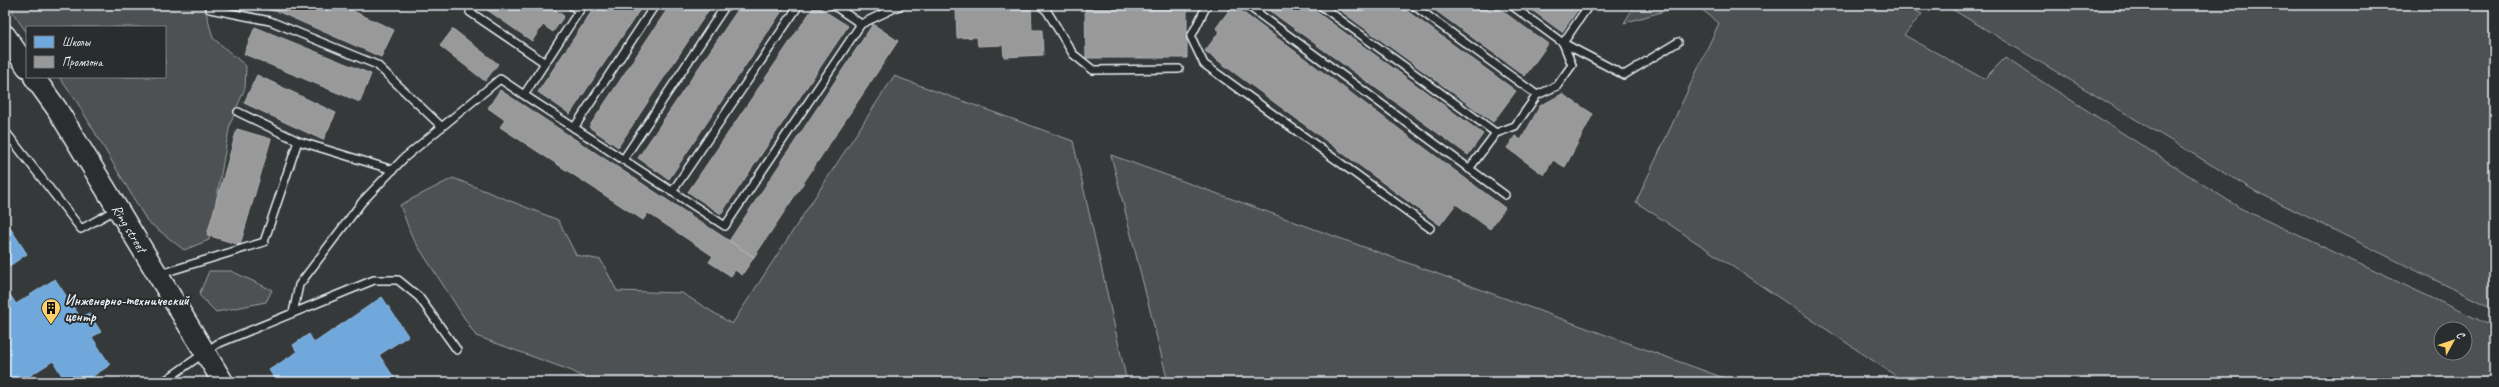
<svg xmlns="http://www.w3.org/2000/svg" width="2499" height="387" font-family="Caveat,sans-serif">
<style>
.green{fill:#4d5152;stroke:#9aa1a5;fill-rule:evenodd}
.schools{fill:#6fa8dc;stroke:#93bee4}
.industry{fill:#999;stroke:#b1b3b6}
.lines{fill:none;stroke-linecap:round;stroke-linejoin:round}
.lane-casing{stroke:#e8f1f8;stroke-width:10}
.secondary-casing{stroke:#e8f1f8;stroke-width:23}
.lane{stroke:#2a2d2e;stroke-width:7}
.secondary{stroke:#2a2d2e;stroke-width:20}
.labels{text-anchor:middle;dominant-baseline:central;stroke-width:4;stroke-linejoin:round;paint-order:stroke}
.street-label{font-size:14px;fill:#e8f1f8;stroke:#2a2d2e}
.poi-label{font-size:14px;font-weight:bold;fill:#e8f1f8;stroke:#2a2d2e;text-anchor:start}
</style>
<rect width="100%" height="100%" fill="#35393a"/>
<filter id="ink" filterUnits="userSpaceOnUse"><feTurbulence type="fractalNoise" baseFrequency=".025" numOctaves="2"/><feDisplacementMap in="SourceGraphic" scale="8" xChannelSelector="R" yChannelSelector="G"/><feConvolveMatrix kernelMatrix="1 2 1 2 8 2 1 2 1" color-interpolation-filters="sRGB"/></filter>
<g filter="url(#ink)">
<!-- green -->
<path class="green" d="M 13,5 L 204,5 L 213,38 L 246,66 L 245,88 L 230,124 L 209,240 L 184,250 L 147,221 L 77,102 L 59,77 L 165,77 L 165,27 L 27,27 L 27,33 L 13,13 Z
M 1635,5 L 1685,5 L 1624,23 Z
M 1696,5 L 1903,5 L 1922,14 L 1904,35 L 1984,79 L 2005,58 L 2240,208 L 2494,327 L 2494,382 L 1905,382 L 1636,202 L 1719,23 ZM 2441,329 L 2465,329 L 2465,353 L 2441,353 Z
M 1945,5 L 2494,5 L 2494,309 L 2255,191 Z
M 894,76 L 1073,141 L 1127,382 L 591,382 L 572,371 L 476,336 L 412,237 L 400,205 L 453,178 L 558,220 L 576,255 L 601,260 L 617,291 L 682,293 L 732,324 Z
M 1111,155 L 1735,382 L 1168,382 Z
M 209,271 L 231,271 L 272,290 L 266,302 L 216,312 L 199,295 Z"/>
<!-- schools -->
<path class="schools" d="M 5,220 L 27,254 L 5,269 Z
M 55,279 L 81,318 L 89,313 L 101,332 L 92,337 L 110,365 L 84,382 L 66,382 L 53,361 L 20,382 L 6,382 L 5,287 L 16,304 Z
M 382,297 L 408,336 L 379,355 L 397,382 L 277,382 L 269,370 L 297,352 L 293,345 L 309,334 L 314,343 Z"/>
<!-- industry -->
<path class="industry" d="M 243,5 L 340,5 L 394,30 L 381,57 L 279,12 Z
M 480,5 L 548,5 L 564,16 L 553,32 L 543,25 L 532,41 Z
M 596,5 L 643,5 L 570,114 L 538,92 Z
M 670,5 L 712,5 L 618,147 L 589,127 Z
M 741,5 L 786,5 L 669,179 L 638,158 Z
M 815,5 L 848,26 L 721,214 L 688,192 Z
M 849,5 L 861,5 L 857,10 Z
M 1085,5 L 1187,5 L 1187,58 L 1086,58 Z
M 1233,5 L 1505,208 L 1490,229 L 1456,204 L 1440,225 L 1205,51 L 1220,31 L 1216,28 Z
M 1262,5 L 1307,5 L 1483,134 L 1468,155 Z
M 1333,5 L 1399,5 L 1516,91 L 1493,122 Z
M 1428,5 L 1494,5 L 1548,44 L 1525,76 Z
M 1525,5 L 1581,5 L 1562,32 Z
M 1031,6 L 1032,30 L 1042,30 L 1043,55 L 1004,57 L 1003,45 L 978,46 L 977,37 L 957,38 L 956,9 Z
M 873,24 L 898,41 L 754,257 L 729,241 Z
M 255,27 L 371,74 L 360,102 L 244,54 Z
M 453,29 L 498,64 L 485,81 L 440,46 Z
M 257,75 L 336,113 L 323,140 L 244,103 Z
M 500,90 L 754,257 L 742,275 L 735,270 L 731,276 L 709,262 L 713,256 L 648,213 L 643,220 L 500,127 L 505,120 L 488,108 Z
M 1562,94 L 1593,114 L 1565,167 L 1553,160 L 1544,175 L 1507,148 L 1515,136 L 1521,140 L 1540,106 Z
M 237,129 L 271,139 L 240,245 L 207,235 Z"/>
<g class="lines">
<defs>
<path id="lane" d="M 571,5 L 579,11
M 583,5 L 524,95 L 725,226 L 861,24 L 833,5
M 1040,5 L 1047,11 L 1073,54 L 1093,70 L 1179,69
M 1207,5 L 1191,37 L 1204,64 L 1430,228
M 1247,5 L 1505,195
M 1320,5 L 1496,133 L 1469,169
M 1413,5 L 1537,95
M 1511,5 L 1563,43 L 1624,75 L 1678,42
M 210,9 L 270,21 L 377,65 L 442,127
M 470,12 L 545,63
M 861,24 L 901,5
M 1563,43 L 1589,5
M 238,112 L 298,141 L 393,170
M 574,128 L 655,5
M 5,131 L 81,229 L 117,209
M 1496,133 L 1515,126 L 1537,95 L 1557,86 L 1572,65 L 1563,43
M 623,160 L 726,5
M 672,192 L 799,5
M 160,274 L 264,242 L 298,141
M 293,313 L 299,285 L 362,202 L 404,158 L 500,79 L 524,95
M 163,382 L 217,344 L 374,280 L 398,280 L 419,297 L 457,350"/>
<g id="secondary">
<path d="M 5,35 L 27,67"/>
<path id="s1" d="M 34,77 L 57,109 L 223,382"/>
</g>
</defs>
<!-- lane casing -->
<use href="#lane" class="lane-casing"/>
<!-- secondary casing -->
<use href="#secondary" class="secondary-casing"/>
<!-- lane -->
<use href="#lane" class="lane"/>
<!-- secondary -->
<use href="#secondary" class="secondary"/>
</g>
</g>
<!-- icons -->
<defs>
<symbol id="building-pin" viewBox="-11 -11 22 30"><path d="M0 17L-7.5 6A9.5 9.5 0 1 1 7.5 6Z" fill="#ffd166" stroke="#2a2d2e"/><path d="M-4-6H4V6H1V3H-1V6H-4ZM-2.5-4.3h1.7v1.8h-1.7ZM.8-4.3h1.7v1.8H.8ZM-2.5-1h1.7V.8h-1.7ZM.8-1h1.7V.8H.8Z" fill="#111"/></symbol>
</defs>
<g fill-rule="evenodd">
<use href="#building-pin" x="40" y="297" width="22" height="30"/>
</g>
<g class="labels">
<!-- street labels -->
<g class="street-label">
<text stroke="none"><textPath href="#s1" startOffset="179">Ring street</textPath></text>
</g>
<!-- poi labels -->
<g class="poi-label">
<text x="65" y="300">Инженерно-технический<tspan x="65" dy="16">центр</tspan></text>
</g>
</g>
<!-- margin -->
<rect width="2499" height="387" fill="none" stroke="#2a2d2e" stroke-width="20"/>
<rect x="10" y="10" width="2479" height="367" fill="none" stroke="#e8f1f8" stroke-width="1.5" filter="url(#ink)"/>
<!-- legend -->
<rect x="26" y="26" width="140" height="52" fill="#2a2d2e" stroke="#767b7f"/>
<rect x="34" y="36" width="20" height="12" fill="#6fa8dc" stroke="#767b7f"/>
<text x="62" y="46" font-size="12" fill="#e8f1f8">Школы</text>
<rect x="34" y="56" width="20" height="12" fill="#999999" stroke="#767b7f"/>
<text x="62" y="66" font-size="12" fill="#e8f1f8">Промзона</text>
<!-- north arrow -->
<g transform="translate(2453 341) rotate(50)"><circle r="19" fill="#2a2d2e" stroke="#767b7f"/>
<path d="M0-3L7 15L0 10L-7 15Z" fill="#ffd166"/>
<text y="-6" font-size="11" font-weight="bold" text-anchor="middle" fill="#e8f1f8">С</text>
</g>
</svg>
